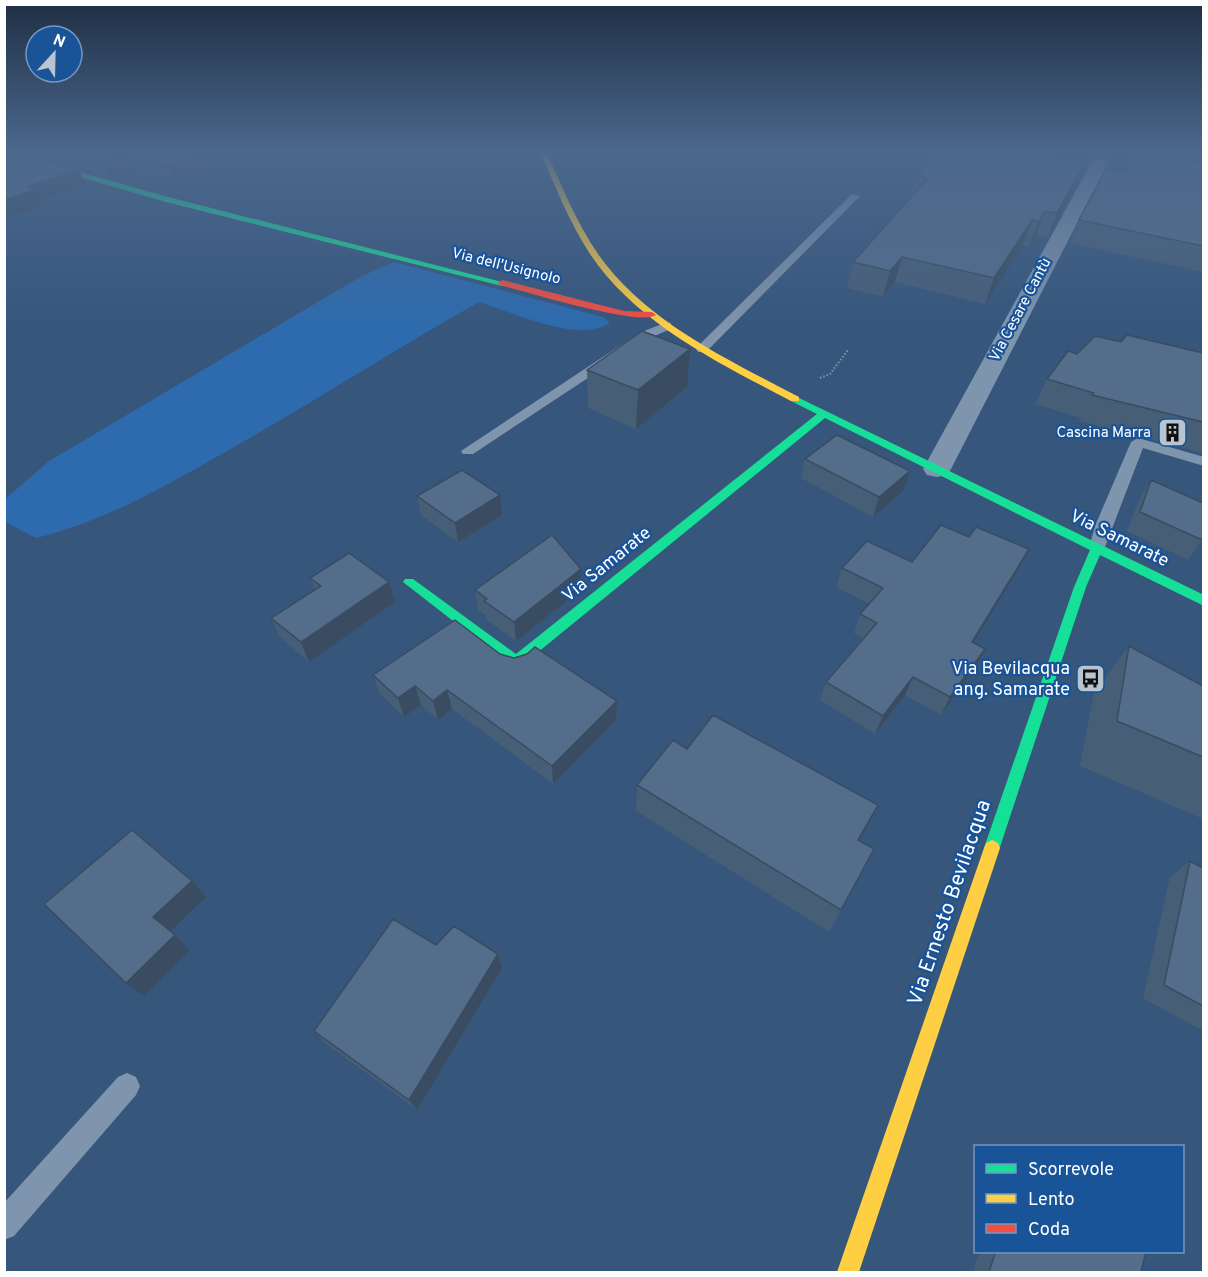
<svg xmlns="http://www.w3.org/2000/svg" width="1208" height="1277" font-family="Overpass,sans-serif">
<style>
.green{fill:#2d6bae}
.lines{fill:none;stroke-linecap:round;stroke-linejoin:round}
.path{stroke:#7f95ad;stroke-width:2;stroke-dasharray:1.5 2;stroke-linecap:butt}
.lane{fill:#7f95ad;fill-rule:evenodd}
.street{fill:#7f95ad;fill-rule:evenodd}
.fast{fill:#16e098;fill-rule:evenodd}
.slow{fill:#ffcf43;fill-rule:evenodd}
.jam{fill:#f24e42;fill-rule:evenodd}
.wall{fill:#475e77}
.shaded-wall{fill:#3a4c61}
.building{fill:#536d8a;stroke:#3a4c61;stroke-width:1.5}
.labels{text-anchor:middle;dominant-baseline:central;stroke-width:4.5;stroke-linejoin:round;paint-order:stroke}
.far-street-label{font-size:15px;fill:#fff;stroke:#195398}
.far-poi-label{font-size:15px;fill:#fff;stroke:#195398;text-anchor:end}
.street-label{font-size:18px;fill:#fff;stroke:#195398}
.poi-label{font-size:18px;fill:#fff;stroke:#195398;text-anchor:end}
.near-street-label{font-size:21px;fill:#fff;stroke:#195398}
</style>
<rect width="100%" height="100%" fill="#36567b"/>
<!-- green -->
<path class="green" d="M 394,262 L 603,317 L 610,323 C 578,344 513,312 479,302 C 394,350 312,403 227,451 C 166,486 105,521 36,538 L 5,522 L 5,499 L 49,461 L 360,277 Z"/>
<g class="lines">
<!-- path -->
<path class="path" d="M 820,378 L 830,374 L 848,350"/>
<!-- lane -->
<path class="lane" d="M 852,194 L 860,196 L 706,352 L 698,352 L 696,349 L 698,346 Z
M 667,322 L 671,323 L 671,329 L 647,339 L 473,454 L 463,454 L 461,451 L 639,333 Z
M 1138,438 L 1204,457 L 1204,466 L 1143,448 L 1103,552 L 1091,552 L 1089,548 L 1095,526 L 1131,442 Z
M 127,1073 L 136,1077 L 140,1086 L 136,1095 L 14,1236 L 4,1240 L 4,1203 L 118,1077 Z"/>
<!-- street -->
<path class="street" d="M 1098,151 L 1114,151 L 951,469 L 947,475 L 937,477 L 927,475 L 923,469 Z"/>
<!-- fast -->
<path class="fast" d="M 4,151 L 172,198 L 506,283 L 502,286 L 166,202 L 4,155 Z
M 795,396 L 1204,595 L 1204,606 L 1100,555 L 1086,587 L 998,853 L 992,856 L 986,853 L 984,848 L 1074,587 L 1090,550 L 825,418 L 521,666 L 511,666 L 403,582 L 405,579 L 413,579 L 516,654 L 817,414 L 791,401 L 791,397 Z"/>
<!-- slow -->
<path class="slow" d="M 540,151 L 546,151 C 562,186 576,222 598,254 C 646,322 727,359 799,397 L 799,401 L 791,401 C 719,363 637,324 590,254 C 569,222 555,186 540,151 Z
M 992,840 L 998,843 L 1000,848 L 859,1272 L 837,1272 L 984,848 L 986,843 Z"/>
<!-- jam -->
<path class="jam" d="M 502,280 L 624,311 L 652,312 L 656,315 C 639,327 525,291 499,285 L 498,283 Z"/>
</g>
<!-- wall -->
<path class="wall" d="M 20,151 L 220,151 L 223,161 L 174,181 L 130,168 L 110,176 Z
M 1193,161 L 1203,163 L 1203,272 L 1070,243 L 1079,220 L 1124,172 Z
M 916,175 L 1076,186 L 1048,238 L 1036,235 L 1029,247 L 1023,245 L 985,304 L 895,282 L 883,297 L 847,288 L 853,262 L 910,198 Z
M 1121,342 L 1203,353 L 1203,453 L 1079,421 L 1081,418 L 1035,404 L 1047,379 L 1077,354 Z
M 587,370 L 687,387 L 636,429 L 588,408 Z
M 805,459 L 903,491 L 873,517 L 801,478 Z
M 1151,480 L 1202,540 L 1188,560 L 1127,531 L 1139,500 Z
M 417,496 L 502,515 L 458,542 L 421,515 Z
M 969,537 L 1029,549 L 1019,568 L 973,643 L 975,668 L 941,715 L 905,695 L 875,734 L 820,700 L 826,682 L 863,638 L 854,633 L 860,614 L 870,604 L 836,587 L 842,568 L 912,562 Z
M 310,578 L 389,582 L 395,602 L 309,662 L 280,637 L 271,618 L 315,590 Z
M 582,589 L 516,641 L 487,620 L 486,615 L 478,610 L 475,590 Z
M 1129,646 L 1203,686 L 1203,819 L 1080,766 L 1094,692 Z
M 500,654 L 617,701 L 616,720 L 553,784 L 452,709 L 438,720 L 421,705 L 404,717 L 380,694 L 373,675 Z
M 687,749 L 865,830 L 859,841 L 874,849 L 829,932 L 636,811 L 637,785 Z
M 1190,861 L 1203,868 L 1203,1031 L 1143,998 L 1170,877 Z
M 436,945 L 498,954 L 502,968 L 417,1110 L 325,1043 L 314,1031 Z
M 980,1251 L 1146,1251 L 1141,1272 L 973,1272 Z"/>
<!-- shaded-wall -->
<path class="shaded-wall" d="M 207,151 L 220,151 L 223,161 L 174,181 L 168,166 Z
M 124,153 L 130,168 L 110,176 L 103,160 Z
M 1085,163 L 1076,186 L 1048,238 L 1057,213 Z
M 79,169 L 86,184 L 40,201 L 42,206 L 4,219 L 4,200 L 27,187 Z
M 1045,211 L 1036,235 L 1029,247 L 1039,222 Z
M 1032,220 L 1023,245 L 985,304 L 994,278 Z
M 902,257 L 895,282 L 883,297 L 890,271 Z
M 690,349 L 687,387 L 636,429 L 638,390 Z
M 910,471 L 903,491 L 873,517 L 879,497 Z
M 500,495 L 502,515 L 458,542 L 455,523 Z
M 1029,549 L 1019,568 L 962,661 L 972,642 Z
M 581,569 L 582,589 L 516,641 L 514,622 Z
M 389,582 L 395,602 L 309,662 L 301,642 Z
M 985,649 L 975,668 L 941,715 L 950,697 Z
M 913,677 L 905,695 L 875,734 L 883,716 Z
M 415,686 L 421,705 L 404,717 L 398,698 Z
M 447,690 L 452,709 L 438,720 L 433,701 Z
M 617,701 L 616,720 L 553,784 L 552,766 Z
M 878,805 L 865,830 L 846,864 L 858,840 Z
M 192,881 L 206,897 L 169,932 L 153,917 Z
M 175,935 L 190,950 L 144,996 L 126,983 Z
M 498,954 L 502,968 L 417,1110 L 409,1100 Z"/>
<!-- building -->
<path class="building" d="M 4,151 L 15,151 L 79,169 L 27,187 L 34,190 L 4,200 Z
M 67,151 L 207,151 L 168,166 L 124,153 L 103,160 Z
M 940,151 L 1020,151 L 1085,163 L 1057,213 L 1045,211 L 1039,222 L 1032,220 L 994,278 L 902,257 L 890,271 L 853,262 L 928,178 L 916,175 Z
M 1135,151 L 1197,151 L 1193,161 L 1203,163 L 1203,246 L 1079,220 L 1106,169 L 1124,172 Z
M 642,331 L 690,349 L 638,390 L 587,370 Z
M 1127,335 L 1203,353 L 1203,422 L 1092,395 L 1094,393 L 1047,379 L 1068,351 L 1077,354 L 1095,336 L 1121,342 Z
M 837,435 L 910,471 L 879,497 L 805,459 Z
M 462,470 L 500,495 L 455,523 L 417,496 Z
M 1151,480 L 1203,503 L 1203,536 L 1202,540 L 1140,512 Z
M 941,525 L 969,537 L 976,527 L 1029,549 L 972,642 L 985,649 L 950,697 L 913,677 L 883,716 L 826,682 L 877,623 L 860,614 L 883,588 L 842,568 L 867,541 L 912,562 Z
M 552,535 L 581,569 L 514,622 L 484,601 L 487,599 L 475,590 Z
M 349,553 L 389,582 L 301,642 L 271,618 L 321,586 L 310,578 Z
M 455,620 L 500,654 L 514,658 L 527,654 L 535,647 L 617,701 L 552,766 L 447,690 L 433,701 L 415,686 L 398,698 L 373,675 Z
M 1129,646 L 1203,686 L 1203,757 L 1117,721 Z
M 713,715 L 878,805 L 858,840 L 874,849 L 841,910 L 637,785 L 673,740 L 687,749 Z
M 132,830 L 192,881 L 153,917 L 175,935 L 126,983 L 44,904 Z
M 1190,861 L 1203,868 L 1203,1006 L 1164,985 Z
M 393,919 L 436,945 L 454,926 L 498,954 L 409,1100 L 314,1031 Z
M 996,1251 L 1146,1251 L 1141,1272 L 989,1272 Z"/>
<!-- sky -->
<linearGradient id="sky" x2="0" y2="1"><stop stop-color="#1e2f44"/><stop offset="0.46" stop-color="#4c688d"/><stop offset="1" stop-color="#4c688d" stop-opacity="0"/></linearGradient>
<rect width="1208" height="329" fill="url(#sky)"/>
<!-- icons -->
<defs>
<symbol id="building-square" viewBox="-11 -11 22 22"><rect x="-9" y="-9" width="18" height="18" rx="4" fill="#b9c4d1" stroke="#195398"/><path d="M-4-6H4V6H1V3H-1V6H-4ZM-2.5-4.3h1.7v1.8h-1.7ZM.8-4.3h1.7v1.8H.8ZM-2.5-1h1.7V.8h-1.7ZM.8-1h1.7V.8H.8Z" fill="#111"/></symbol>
<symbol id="bus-square" viewBox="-11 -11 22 22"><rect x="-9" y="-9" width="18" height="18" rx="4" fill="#b9c4d1" stroke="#195398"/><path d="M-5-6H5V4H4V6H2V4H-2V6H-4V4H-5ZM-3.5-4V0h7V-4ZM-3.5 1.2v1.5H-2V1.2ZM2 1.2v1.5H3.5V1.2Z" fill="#111"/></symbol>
</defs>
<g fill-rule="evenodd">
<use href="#building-square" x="1156" y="416" width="33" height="33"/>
<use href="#bus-square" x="1074" y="662" width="33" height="33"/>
</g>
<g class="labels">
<!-- far-street labels -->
<g class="far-street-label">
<text transform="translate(506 267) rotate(14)">Via dell'Usignolo</text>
<text transform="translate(1021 310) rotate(-62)">Via Cesare Cantù</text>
</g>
<!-- far-poi labels -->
<g class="far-poi-label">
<text x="1151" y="433">Cascina Marra</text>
</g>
<!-- street labels -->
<g class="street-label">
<text transform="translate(1119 539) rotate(26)">Via Samarate</text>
<text transform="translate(607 565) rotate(-39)">Via Samarate</text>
</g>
<!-- poi labels -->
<g class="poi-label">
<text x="1070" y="669">Via Bevilacqua<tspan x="1070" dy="21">ang. Samarate</tspan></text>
</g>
<!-- near-street labels -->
<g class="near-street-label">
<text transform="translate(950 903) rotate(-71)">Via Ernesto Bevilacqua</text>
</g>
</g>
<!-- border -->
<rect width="1208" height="1277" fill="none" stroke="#ffffff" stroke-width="12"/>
<!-- legend -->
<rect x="974" y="1145" width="210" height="108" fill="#195398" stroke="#7598c1" stroke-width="1.5"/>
<rect x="986" y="1164" width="30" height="9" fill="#16e098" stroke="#7598c1" stroke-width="1.5"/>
<text x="1028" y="1175" font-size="18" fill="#ffffff">Scorrevole</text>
<rect x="986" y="1194" width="30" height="9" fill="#ffcf43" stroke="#7598c1" stroke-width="1.5"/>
<text x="1028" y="1205" font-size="18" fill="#ffffff">Lento</text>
<rect x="986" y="1224" width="30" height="9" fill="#f24e42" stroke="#7598c1" stroke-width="1.5"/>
<text x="1028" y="1235" font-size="18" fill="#ffffff">Coda</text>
<!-- north arrow -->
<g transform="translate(54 54) rotate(22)"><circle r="28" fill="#195398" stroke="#7598c1" stroke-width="1.5"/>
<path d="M0-4.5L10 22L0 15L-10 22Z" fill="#b9c4d1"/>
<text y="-9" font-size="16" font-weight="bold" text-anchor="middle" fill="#ffffff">N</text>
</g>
</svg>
